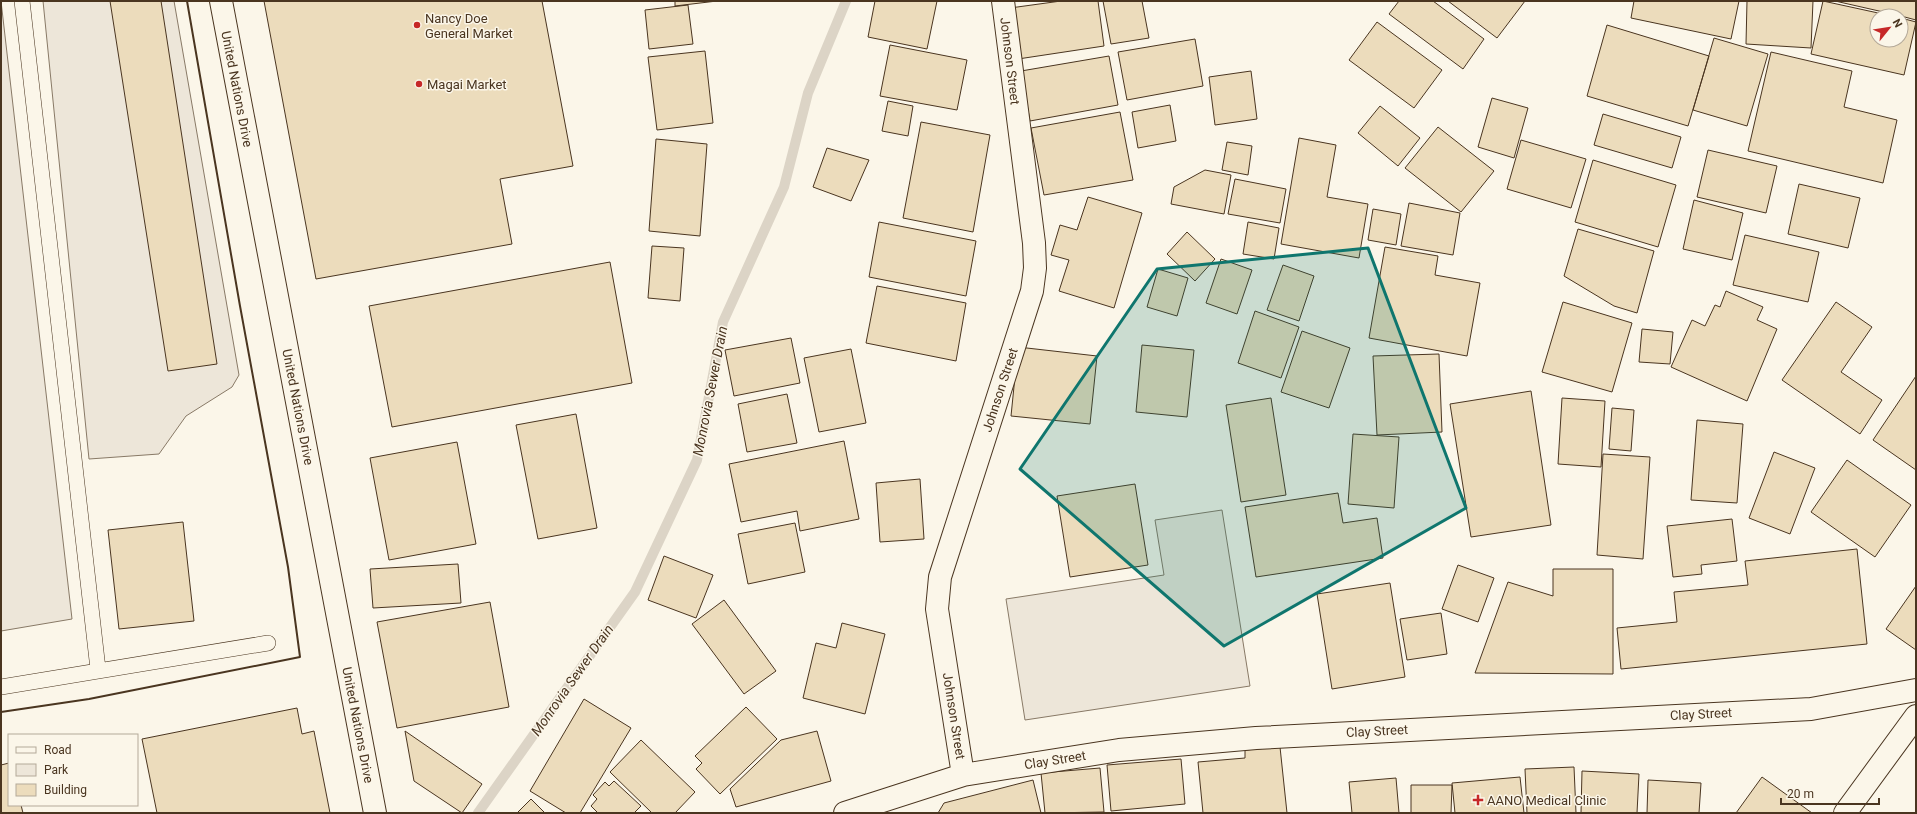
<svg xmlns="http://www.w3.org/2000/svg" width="1917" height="814" font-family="Roboto,sans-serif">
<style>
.green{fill:#ede6d9;stroke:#887966}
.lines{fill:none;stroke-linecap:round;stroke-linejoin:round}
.stream{stroke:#dcd4c6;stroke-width:10}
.building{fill:#ecdcbc;stroke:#4a3520}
.service-casing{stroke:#4a3520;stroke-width:16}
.tertiary-casing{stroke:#4a3520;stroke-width:24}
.secondary-casing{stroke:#4a3520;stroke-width:24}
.service{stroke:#fbf6e9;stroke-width:15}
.tertiary{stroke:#fbf6e9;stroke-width:22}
.secondary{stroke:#fbf6e9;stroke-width:22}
.wall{stroke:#4a3520;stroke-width:2}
.marked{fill:#0f766e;fill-opacity:0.2;stroke:#0f766e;stroke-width:3;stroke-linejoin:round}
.poi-dot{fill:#c62828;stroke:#fbf6e9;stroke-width:1.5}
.labels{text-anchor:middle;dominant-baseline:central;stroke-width:3;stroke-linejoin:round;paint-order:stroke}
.poi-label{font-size:13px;fill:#4a3520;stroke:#fbf6e9;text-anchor:start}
.street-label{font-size:13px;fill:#4a3520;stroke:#fbf6e9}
.water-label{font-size:14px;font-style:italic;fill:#4a3520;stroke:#fbf6e9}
</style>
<rect width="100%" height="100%" fill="#fbf6e9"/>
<!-- green -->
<path class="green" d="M 1,1 L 72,619 L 1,631 Z
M 43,1 L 174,1 L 239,375 L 232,387 L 186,416 L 159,454 L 89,459 Z
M 1222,510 L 1250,686 L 1025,720 L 1006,599 L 1164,575 L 1155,520 Z"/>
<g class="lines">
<!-- stream -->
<path class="stream" d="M 478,813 L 635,592 L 697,460 L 723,322 L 784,187 L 808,93 L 846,1"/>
</g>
<!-- building -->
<path class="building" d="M 110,1 L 161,1 L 217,364 L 168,371 Z
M 264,1 L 542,1 L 573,166 L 500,179 L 512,244 L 316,279 Z
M 675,1 L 717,1 L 675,6 Z
M 875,1 L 937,1 L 927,49 L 868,37 Z
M 1061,1 L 1098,1 L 1104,46 L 1018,59 L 1010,8 Z
M 1103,1 L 1142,1 L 1149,38 L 1111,44 Z
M 1399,1 L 1433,1 L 1484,39 L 1463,69 L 1389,14 Z
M 1448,1 L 1525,1 L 1497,38 Z
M 1634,1 L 1739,1 L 1731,39 L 1631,18 Z
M 1747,1 L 1813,1 L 1811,48 L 1746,44 Z
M 1823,1 L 1892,16 L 1877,16 L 1877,40 L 1901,40 L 1901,18 L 1916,22 L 1904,75 L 1811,54 Z
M 1835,1 L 1916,1 L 1916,20 L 1901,16 Z
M 688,5 L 693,44 L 649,49 L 645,10 Z
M 1377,22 L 1442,70 L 1414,108 L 1349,60 Z
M 1607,25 L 1709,56 L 1688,126 L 1587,96 Z
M 1714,38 L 1768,54 L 1747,126 L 1693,110 Z
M 1195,39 L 1203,86 L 1127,100 L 1118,52 Z
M 890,45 L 967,60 L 957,110 L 880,96 Z
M 705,51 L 713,123 L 657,130 L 648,57 Z
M 1771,52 L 1852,71 L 1844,107 L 1897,120 L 1883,183 L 1748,151 Z
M 1109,56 L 1118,105 L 1030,121 L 1021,71 Z
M 1251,71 L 1257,119 L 1215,125 L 1209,77 Z
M 1492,98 L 1528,108 L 1514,158 L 1478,147 Z
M 888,101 L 913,106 L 908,136 L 882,131 Z
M 1170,105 L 1176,141 L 1138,148 L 1132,112 Z
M 1380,106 L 1420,138 L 1398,166 L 1358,133 Z
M 1120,112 L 1133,180 L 1044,195 L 1031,128 Z
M 1603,114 L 1681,137 L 1672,168 L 1594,145 Z
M 921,122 L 990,135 L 973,232 L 903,218 Z
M 1438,127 L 1494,171 L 1461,212 L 1405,168 Z
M 1299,138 L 1336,145 L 1327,197 L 1368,204 L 1359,258 L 1281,244 Z
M 656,139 L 707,144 L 700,236 L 649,231 Z
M 1521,140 L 1586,159 L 1571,208 L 1507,189 Z
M 1227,142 L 1252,146 L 1248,175 L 1222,170 Z
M 827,148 L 869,160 L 851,201 L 813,187 Z
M 1708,150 L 1777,166 L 1766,213 L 1697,197 Z
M 1593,160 L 1676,185 L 1658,247 L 1575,222 Z
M 1205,170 L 1231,175 L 1224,214 L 1171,204 L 1174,187 Z
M 1235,179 L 1286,189 L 1280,223 L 1228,214 Z
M 1799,184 L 1860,198 L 1848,248 L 1788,234 Z
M 1088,197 L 1142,213 L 1114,308 L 1059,291 L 1069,260 L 1051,255 L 1060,225 L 1077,230 Z
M 1694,200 L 1743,213 L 1732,260 L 1683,249 Z
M 1409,203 L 1460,213 L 1453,255 L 1401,246 Z
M 1373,209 L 1401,214 L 1396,245 L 1368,240 Z
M 879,222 L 976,241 L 966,296 L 869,277 Z
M 1248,222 L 1279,228 L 1274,259 L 1243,254 Z
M 1578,229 L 1654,251 L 1637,313 L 1614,306 L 1564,276 Z
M 1187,232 L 1215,259 L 1195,281 L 1167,254 Z
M 1745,235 L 1819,252 L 1808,302 L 1733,285 Z
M 652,246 L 684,248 L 680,301 L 648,298 Z
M 1385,247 L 1438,256 L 1435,275 L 1480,283 L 1467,356 L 1369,338 Z
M 1221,259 L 1252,270 L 1237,314 L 1206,303 Z
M 610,262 L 632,383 L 392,427 L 369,306 Z
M 1283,265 L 1314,276 L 1299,321 L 1267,310 Z
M 1158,269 L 1188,278 L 1177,316 L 1147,307 Z
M 877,286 L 966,303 L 956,361 L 866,343 Z
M 1726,291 L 1763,307 L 1757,320 L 1777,329 L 1747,401 L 1671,367 L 1692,320 L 1705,326 L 1715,305 L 1720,307 Z
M 1563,302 L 1632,323 L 1612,392 L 1542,372 Z
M 1836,302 L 1872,327 L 1841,372 L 1882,400 L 1860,434 L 1782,380 Z
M 1255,311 L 1299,327 L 1281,378 L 1238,363 Z
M 1642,329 L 1673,332 L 1670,364 L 1639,362 Z
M 1302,331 L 1350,348 L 1329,408 L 1281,392 Z
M 791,338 L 800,383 L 734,396 L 725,350 Z
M 1142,345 L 1194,350 L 1187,417 L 1136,412 Z
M 1018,347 L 1097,356 L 1090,424 L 1011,416 Z
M 851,349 L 866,423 L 819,432 L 804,358 Z
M 1439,354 L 1442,432 L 1377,435 L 1373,356 Z
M 1916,376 L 1916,470 L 1873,440 Z
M 1531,391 L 1551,525 L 1471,537 L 1450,404 Z
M 787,394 L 797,443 L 747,452 L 738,404 Z
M 1271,398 L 1286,495 L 1241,502 L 1226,405 Z
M 1562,398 L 1605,401 L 1601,467 L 1558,464 Z
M 1612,408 L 1634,410 L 1631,451 L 1609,449 Z
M 576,414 L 597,528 L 538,539 L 516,425 Z
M 1697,420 L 1743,424 L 1737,503 L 1691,500 Z
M 1353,434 L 1399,437 L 1394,508 L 1348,504 Z
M 844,441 L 859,519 L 800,531 L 797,511 L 741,522 L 729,464 Z
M 457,442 L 476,544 L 389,560 L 370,458 Z
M 1774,452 L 1815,468 L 1790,534 L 1749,518 Z
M 1603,454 L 1650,457 L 1643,559 L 1597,555 Z
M 1847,460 L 1911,505 L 1875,557 L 1811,512 Z
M 920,479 L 924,539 L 880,542 L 876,483 Z
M 1135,484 L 1148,565 L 1070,577 L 1057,496 Z
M 1338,493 L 1343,523 L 1377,518 L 1383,558 L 1256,577 L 1245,507 Z
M 1732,519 L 1737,561 L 1701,565 L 1702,574 L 1673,577 L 1667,526 Z
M 183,522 L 194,621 L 119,629 L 108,530 Z
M 795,523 L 805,572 L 748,584 L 738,534 Z
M 1857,549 L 1867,644 L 1621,669 L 1617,628 L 1677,622 L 1674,592 L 1748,585 L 1745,561 Z
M 664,556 L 713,575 L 696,618 L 648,600 Z
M 458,564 L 461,603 L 373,608 L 370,569 Z
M 1458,565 L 1494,578 L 1478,622 L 1442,609 Z
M 1553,569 L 1613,569 L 1613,674 L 1475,673 L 1508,582 L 1553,596 Z
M 1390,583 L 1405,677 L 1332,689 L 1317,594 Z
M 1916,586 L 1916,650 L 1886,629 Z
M 724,600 L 776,671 L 744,694 L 692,624 Z
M 490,602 L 509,707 L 397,728 L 377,622 Z
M 1441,613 L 1447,654 L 1407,660 L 1400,619 Z
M 842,623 L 885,634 L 865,714 L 803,698 L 816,643 L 836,648 Z
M 584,699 L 631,728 L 580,813 L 566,813 L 530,791 Z
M 746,707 L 777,739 L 720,794 L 696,769 L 702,763 L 695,756 Z
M 297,708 L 302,734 L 314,731 L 330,813 L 157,813 L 142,739 Z
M 405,731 L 482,784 L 462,813 L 414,781 Z
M 817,731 L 831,781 L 736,807 L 730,789 L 781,740 Z
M 641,740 L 695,792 L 675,813 L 652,813 L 610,772 Z
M 1280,747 L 1287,813 L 1203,813 L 1198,762 L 1245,758 L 1245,750 Z
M 1181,759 L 1185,804 L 1111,811 L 1107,765 Z
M 9,763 L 9,805 L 21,805 L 23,813 L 1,813 L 1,765 Z
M 1574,767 L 1576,813 L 1527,813 L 1525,769 Z
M 1100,768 L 1104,812 L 1045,813 L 1041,773 Z
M 1582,771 L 1639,774 L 1637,813 L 1581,813 Z
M 1520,777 L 1524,813 L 1455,813 L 1452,783 Z
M 1762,777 L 1812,813 L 1736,813 Z
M 1396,778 L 1399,813 L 1352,813 L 1349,782 Z
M 1033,780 L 1041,813 L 938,813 L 944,803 Z
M 1648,780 L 1701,783 L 1699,813 L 1647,813 Z
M 614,781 L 641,806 L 634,813 L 598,813 L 591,806 L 597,799 L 593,795 L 605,782 L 609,786 Z
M 1411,785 L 1452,785 L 1451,813 L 1411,813 Z
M 531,799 L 545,813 L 517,813 Z"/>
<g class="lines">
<defs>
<path id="service" d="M 22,1 L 98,669
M 1,687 L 268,643"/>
<path id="tertiary" d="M 963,775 L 937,609 L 940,577 L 1032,291 L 1035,268 L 1034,243 L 1003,1
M 845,813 L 963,775 L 1119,750 L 1256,738 L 1811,709 L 1916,690
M 1845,813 L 1916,716"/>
<path id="secondary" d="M 221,1 L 375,813"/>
</defs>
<!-- service casing -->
<use href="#service" class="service-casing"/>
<!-- tertiary casing -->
<use href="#tertiary" class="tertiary-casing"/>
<!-- secondary casing -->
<use href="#secondary" class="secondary-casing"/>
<!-- service -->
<use href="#service" class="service"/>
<!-- tertiary -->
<use href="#tertiary" class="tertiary"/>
<!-- secondary -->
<use href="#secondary" class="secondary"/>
<!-- wall -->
<path class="wall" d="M 1,712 L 89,699 L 300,657 L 288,567 L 240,306 L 187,1"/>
</g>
<!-- marked area -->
<path class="marked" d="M 1368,248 L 1466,508 L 1224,646 L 1020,469 L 1157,269 Z"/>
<!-- markers -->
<g class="poi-dot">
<circle cx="417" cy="25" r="4"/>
<circle cx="419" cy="84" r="4"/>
<path d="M1476 794h4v4h4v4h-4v4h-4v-4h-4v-4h4z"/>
</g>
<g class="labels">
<!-- poi labels -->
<g class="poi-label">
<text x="425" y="18">Nancy Doe<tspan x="425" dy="15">General Market</tspan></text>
<text x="427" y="84">Magai Market</text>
<text x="1487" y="800">AANO Medical Clinic</text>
</g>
<!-- street labels -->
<g class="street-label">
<text transform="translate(1010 61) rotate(83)">Johnson Street</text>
<text transform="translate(237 89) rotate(79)">United Nations Drive</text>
<text transform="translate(1000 390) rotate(-72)">Johnson Street</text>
<text transform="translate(298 407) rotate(79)">United Nations Drive</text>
<text transform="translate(1701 714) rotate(-3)">Clay Street</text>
<text transform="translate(954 716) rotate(81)">Johnson Street</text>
<text transform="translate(358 725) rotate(79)">United Nations Drive</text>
<text transform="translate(1377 731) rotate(-3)">Clay Street</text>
<text transform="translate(1055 760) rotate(-9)">Clay Street</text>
</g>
<!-- water labels -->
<g class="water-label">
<text transform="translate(710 391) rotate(-79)">Monrovia Sewer Drain</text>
<text transform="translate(572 680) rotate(-55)">Monrovia Sewer Drain</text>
</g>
</g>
<!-- border -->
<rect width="1917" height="814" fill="none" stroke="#4a3520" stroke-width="4"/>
<!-- legend -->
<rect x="8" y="734" width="130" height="72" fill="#fbf6e9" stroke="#b4a999"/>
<rect x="16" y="747" width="20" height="6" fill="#fbf6e9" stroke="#b4a999"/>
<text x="44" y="754" font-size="12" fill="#4a3520">Road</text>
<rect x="16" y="764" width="20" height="12" fill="#ede6d9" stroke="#b4a999"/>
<text x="44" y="774" font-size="12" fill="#4a3520">Park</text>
<rect x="16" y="784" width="20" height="12" fill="#ecdcbc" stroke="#b4a999"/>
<text x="44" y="794" font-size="12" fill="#4a3520">Building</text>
<!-- north arrow -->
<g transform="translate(1889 28) rotate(60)"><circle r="19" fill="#fbf6e9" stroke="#b4a999"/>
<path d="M0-3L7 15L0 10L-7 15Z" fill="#c62828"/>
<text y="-6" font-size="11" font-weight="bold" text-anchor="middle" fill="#4a3520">N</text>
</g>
<!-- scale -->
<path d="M1781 798v6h98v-6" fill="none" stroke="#4a3520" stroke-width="2"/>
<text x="1787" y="798" font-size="12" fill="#4a3520" stroke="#fbf6e9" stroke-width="3" paint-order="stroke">20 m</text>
</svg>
